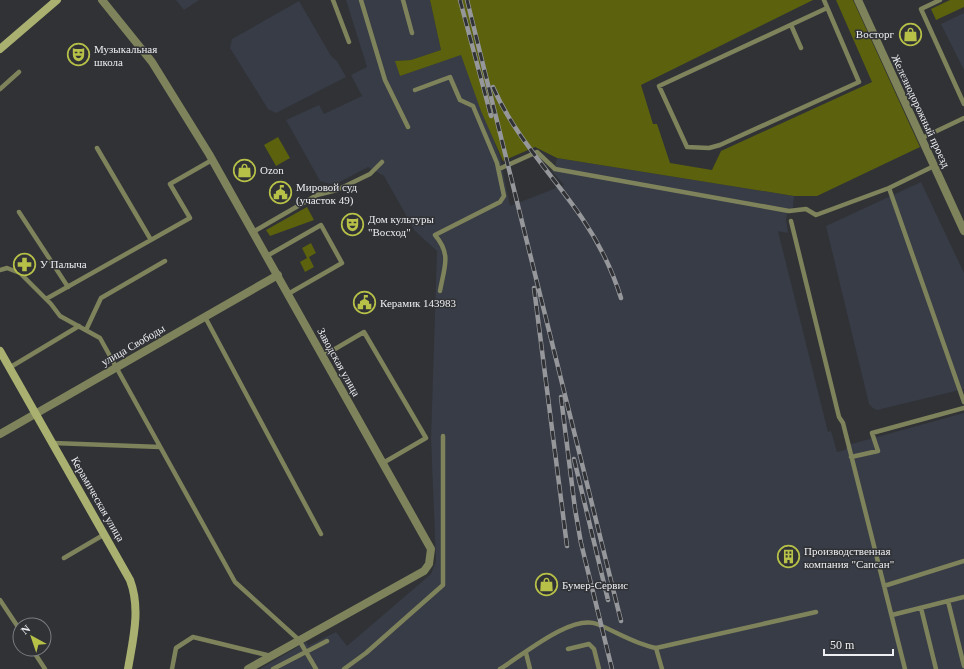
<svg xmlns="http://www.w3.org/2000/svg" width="964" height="669" font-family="Georgia,serif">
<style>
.built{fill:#373c46}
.green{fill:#5b610d}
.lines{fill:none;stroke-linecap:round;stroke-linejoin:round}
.lane{stroke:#7e835b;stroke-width:4.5}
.street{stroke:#7e835b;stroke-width:8}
.secondary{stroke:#aab170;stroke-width:8}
.rail-casing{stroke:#95979a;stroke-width:4.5}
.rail{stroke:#303236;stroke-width:3;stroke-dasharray:9;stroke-linecap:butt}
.labels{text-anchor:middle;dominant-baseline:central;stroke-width:3;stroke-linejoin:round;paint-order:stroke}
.poi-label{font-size:11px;fill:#eceef1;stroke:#303236;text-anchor:start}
.street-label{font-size:11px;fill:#eceef1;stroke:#303236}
</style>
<rect width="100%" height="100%" fill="#303236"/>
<!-- built -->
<path class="built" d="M 176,0 L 199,0 L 184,10 Z
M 346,0 L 430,0 L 441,50 L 411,60 L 396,61 L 400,76 L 461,54 L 500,157 L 510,206 L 564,185 L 551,170 L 555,167 L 557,158 L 794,196 L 793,207 L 787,214 L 786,219 L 788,233 L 778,231 L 828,432 L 831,431 L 837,452 L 845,450 L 848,445 L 964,413 L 964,669 L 260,669 L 306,642 L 308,646 L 336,632 L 347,646 L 431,574 L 436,561 L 431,438 L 437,251 L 415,231 L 384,176 L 368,167 L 334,185 L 320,181 L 286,120 L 319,105 L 324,114 L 362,96 L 351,75 L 367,67 Z
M 299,1 L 331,56 L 337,61 L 346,77 L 276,113 L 268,109 L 230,48 L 232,39 Z
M 964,13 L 964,70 L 941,24 Z
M 921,182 L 964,273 L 964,389 L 877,410 L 873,408 L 869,404 L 826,226 Z"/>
<!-- green -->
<path class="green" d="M 430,0 L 813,0 L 641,85 L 653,124 L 657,124 L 670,163 L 712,170 L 721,151 L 872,82 L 836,0 L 853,0 L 920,147 L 817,196 L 794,196 L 557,158 L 535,147 L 503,161 L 481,111 L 461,55 L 400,76 L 395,61 L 411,60 L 441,50 Z
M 950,0 L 964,0 L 964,7 L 936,20 L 931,9 Z
M 278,137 L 290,158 L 276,166 L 264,145 Z
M 307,207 L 314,220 L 270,236 L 266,230 Z
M 311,243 L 316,253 L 309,257 L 314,267 L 305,272 L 300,262 L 307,258 L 302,248 Z"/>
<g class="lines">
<!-- lane -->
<path class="lane" d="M 333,0 L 349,42
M 361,0 L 385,80 L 408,127
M 403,0 L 412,33
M 824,0 L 859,82 L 720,145 L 709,148 L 687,147 L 659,86 L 827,8
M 940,0 L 921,9 L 964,104
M 791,25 L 801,48
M 0,89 L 19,72
M 415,90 L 450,77 L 460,100 L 473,106 L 497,163 L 504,196 L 500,202 L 435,235 C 452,255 444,267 440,291
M 922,138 L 964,118
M 97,148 L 151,240
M 934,166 L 889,188 L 964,402
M 499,169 L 537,152 L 555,169 L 789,211 L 806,209 L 816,215 L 889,188
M 19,212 L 68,287
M 791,221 L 839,417 L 843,423 L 905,669
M 253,232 L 317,195 L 337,190 L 370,174 L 382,162
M 267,256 L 321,225 L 342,263 L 288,294
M 0,270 L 7,268 L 20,273 L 51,304 L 60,316 L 100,338 L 235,582 L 299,640 L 316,669
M 46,299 L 190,218 L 170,184 L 212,160
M 205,317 L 321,534
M 86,330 L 101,298 L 165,261
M 323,356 L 364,332 L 426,438 L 383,463
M 9,368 L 79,326
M 53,443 L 160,447
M 851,457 L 878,451 L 872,433 L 964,408
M 64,558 L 105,534
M 884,586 L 964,561
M 0,600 L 20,630
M 948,601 L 964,666
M 921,608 L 936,669
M 892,615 L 964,597
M 656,648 L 662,669
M 32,649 L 45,669
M 568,649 L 589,644 L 594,649 L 599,669
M 526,653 L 530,669
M 172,669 L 176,648 L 193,637 L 271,656
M 273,669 L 327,641
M 344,669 L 366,653 L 443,585 L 443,436
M 500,669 C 523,655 571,614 597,624 C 617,632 635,644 656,648 L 816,612"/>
<!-- street -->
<path class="street" d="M 102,0 L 152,62 L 209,154 L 431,549 L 429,564 L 424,571 L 248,669
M 858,0 L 964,231
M 0,434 L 278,275"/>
<!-- secondary -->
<path class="secondary" d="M 0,49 L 57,0
M 0,351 L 130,580 C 141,609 133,639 128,669"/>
<defs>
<path id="rail" d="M 460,0 L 491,116
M 467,0 L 621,621
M 493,87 C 515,137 552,174 582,218 C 599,243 612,269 621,298
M 534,288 L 567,546
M 561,397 L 575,509 L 581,543 L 612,669
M 574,459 L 608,600"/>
</defs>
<!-- rail casing -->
<use href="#rail" class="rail-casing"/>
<!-- rail -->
<use href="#rail" class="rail"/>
</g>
<!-- icons -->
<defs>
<symbol id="shop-ring" viewBox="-11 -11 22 22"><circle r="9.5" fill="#303236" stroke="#b7c148" stroke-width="1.5"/><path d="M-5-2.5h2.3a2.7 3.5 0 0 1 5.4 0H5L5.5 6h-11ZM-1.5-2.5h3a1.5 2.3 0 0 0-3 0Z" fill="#b7c148"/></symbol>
<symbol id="theatre-ring" viewBox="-11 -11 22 22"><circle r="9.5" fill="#303236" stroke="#b7c148" stroke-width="1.5"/><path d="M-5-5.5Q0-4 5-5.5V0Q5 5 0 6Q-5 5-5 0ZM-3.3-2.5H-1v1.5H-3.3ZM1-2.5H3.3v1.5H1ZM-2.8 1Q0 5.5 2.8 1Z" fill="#b7c148"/></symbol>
<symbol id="civic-ring" viewBox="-11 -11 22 22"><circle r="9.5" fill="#303236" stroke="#b7c148" stroke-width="1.5"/><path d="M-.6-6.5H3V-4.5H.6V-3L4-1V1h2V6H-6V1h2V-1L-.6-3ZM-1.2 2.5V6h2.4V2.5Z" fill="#b7c148"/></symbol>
<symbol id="pharmacy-ring" viewBox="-11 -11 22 22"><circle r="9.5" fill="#303236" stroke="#b7c148" stroke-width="1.5"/><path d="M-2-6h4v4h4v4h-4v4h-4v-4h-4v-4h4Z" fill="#b7c148"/></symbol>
<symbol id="building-ring" viewBox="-11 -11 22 22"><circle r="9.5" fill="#303236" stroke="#b7c148" stroke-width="1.5"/><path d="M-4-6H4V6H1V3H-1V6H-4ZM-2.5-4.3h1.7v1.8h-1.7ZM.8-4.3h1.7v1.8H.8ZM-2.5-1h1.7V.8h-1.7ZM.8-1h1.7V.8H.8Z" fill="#b7c148"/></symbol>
</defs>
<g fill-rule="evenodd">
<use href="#shop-ring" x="898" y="22" width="25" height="25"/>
<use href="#theatre-ring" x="66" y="42" width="25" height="25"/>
<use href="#shop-ring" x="232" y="158" width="25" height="25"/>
<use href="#civic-ring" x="268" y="180" width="25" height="25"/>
<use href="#theatre-ring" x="340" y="212" width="25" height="25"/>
<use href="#pharmacy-ring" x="12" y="252" width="25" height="25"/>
<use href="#civic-ring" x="352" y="290" width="25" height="25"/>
<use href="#building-ring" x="776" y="544" width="25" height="25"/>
<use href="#shop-ring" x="534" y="572" width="25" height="25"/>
</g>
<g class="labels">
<!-- poi labels -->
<g class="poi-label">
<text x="894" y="34" text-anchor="end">Восторг</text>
<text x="94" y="49">Музыкальная<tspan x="94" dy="13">школа</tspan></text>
<text x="260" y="170">Ozon</text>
<text x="296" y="187">Мировой суд<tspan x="296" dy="13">(участок 49)</tspan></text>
<text x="368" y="219">Дом культуры<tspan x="368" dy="13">"Восход"</tspan></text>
<text x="40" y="264">У Палыча</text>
<text x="380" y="303">Керамик 143983</text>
<text x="804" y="551">Производственная<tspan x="804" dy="13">компания "Сапсан"</tspan></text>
<text x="562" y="585">Бумер-Сервис</text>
</g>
<!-- street labels -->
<g class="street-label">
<text transform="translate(921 111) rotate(65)">Железнодорожный проезд</text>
<text transform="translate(133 345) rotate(-30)">улица Свободы</text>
<text transform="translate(339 362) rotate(61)">Заводская улица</text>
<text transform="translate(98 499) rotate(60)">Керамическая улица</text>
</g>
</g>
<!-- north arrow -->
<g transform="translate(32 637) rotate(320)"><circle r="19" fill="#303236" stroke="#7b7d81"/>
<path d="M0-3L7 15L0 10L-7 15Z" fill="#b7c148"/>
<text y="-6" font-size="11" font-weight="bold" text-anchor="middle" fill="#eceef1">N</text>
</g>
<!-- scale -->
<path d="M824 649v6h69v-6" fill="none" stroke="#eceef1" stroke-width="2"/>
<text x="830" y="649" font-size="12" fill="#eceef1" stroke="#303236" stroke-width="3" paint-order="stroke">50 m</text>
</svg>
